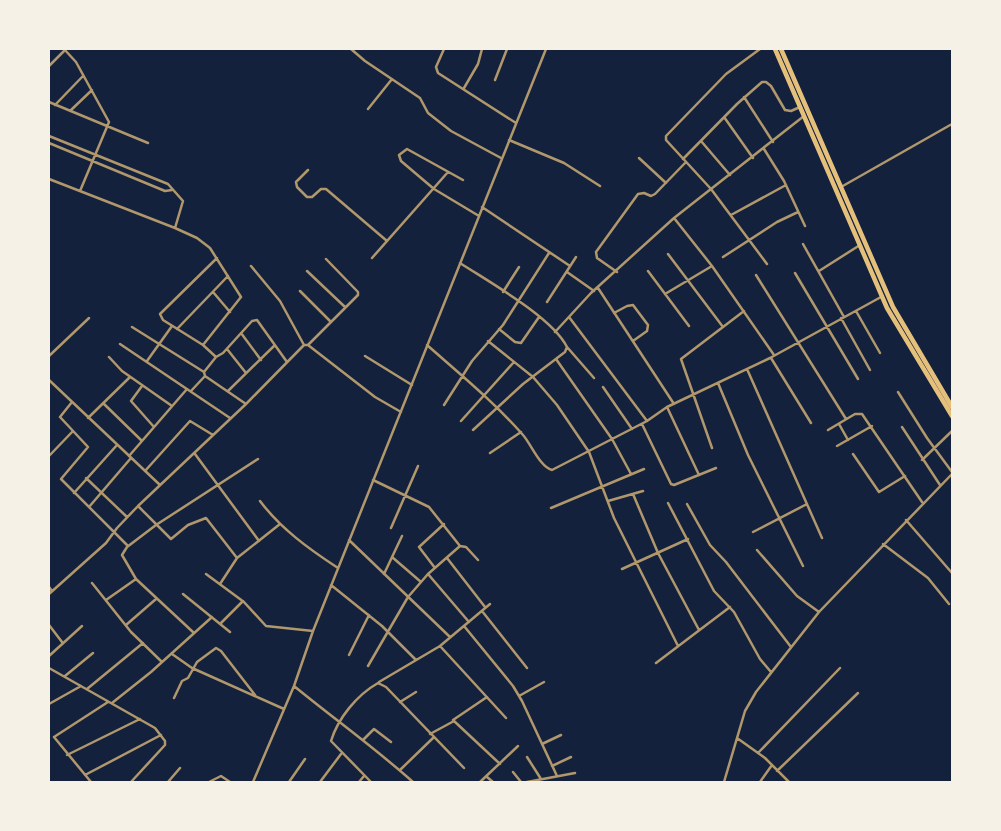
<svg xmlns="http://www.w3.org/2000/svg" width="1001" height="831" font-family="'Varela Round',sans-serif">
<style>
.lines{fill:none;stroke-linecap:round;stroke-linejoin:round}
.minor{stroke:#b1986c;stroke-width:2.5}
.primary{stroke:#e5c07b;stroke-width:4.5}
</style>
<rect width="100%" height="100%" fill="#14213d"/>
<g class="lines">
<!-- minor -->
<path class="minor" d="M 64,49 L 76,62 L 109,122 L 80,191
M 351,49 L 365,61 L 420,98 L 428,113 L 451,131 L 501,158
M 444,49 L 436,67 L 438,73 L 516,123
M 760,49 L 726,74 L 666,136 L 666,140 L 711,189 L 767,264
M 49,66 L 65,50
M 495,80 L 507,49
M 464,88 L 478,64 L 482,49
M 744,97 L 773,142
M 49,102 L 148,143
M 55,105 L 83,76
M 368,109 L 392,79
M 70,111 L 92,90
M 724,117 L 753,158
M 49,136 L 168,184 L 183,201 L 175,228 L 197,238 L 210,248 L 241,297 L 203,345 L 216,357 L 204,372 L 205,376 L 246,404 L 304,345 L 308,345 L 375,397 L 401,412
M 509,140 L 564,163 L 600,186
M 701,141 L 730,175
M 49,143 L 165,191 L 172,190
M 764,149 L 784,181 L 805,226
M 639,158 L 666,183
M 683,159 L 737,104 L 762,82 L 766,82 L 771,86 L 785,110 L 791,111 L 800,107
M 308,170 L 296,182 L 297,187 L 307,197 L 312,197 L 321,189 L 326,189 L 387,241
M 49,179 L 175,228
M 463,180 L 407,149 L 399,155 L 401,161 L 434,189 L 479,216
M 841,187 L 952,124
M 482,207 L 570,266
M 731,215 L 786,185
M 674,218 L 712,266 L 774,355
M 803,244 L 844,317
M 668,254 L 723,327
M 723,257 L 777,222 L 798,212
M 372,258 L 448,172
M 460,263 C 489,282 552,317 567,347 L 565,352 L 523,384 L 473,430
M 251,266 L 280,301 L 304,345
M 307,271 L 345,307
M 648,271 L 689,326
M 819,271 L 860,245
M 567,272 L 594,291
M 617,272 L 597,258 L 596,252 L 638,194 L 644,193 L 651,196 L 655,194 L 686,162
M 795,273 L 858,379
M 756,275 L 846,419
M 598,288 L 674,404
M 300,291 L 331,322
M 213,292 L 230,312
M 503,292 L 519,267
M 665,294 L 712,266
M 547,302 L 576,257
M 856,311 L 880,353
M 614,313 L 627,306 L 633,305 L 648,325 L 647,331 L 633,341
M 569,317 L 647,421
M 841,318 L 870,370
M 132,327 L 204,372
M 177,329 L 228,276
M 499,329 L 515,342 L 521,343 L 539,317
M 555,332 L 591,293 L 674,218 L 804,116
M 241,333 L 261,360
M 488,341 L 533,377 L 557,405 L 589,452 L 614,518 L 678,646
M 120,344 L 230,418
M 203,345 L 163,320 L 160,314 L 217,258
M 308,345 L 358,295 L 358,292 L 326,259
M 427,345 C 460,374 494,402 523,435 C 531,444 540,467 552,470 L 647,421 L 667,407 L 770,358 L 881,297
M 567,347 L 594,378
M 227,349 L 246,373
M 49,356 L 89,318
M 365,356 L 412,385
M 109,357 L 122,371 L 172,406
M 216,357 L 223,353 L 252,321 L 257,320 L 287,362
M 771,358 L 811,423
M 556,359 L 612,439 L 631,474
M 147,361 L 172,326
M 747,369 L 822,538
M 49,380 L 160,485
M 718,383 L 748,455 L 803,566
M 142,386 L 131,401 L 154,427
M 603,387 L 632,429
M 191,391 L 205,376
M 228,391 L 274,346
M 898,392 L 927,438 L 952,472
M 72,402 L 60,417 L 88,447 L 61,479 L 128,546
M 103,403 L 142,441
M 444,405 L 472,361 L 503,325 L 549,253
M 667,407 L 699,475
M 88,418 L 130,377
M 461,421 L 514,362
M 642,424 L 671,484 L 674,485 L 716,468
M 839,424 L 848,440
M 902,427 L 940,485
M 828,430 L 855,414 L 862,414 L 922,502
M 837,446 L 872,426
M 712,448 L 681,359 L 744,311
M 490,453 L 521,432
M 195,454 L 259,541
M 853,454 L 879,492 L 905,476
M 49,456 L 73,431
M 129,456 L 187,389
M 922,460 L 952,431
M 145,471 L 190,421 L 213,435
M 86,478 L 127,517
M 373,480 L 429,507 L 460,546
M 74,493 L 117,445
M 633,494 L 658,553 L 699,630
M 260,501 C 281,529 309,549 338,568
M 608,501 L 643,491
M 668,503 L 714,591 L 734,612 L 760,659 L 771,672
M 687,504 L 710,545 L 726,562 L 791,647
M 138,506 L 171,539 L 188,525 L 206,518 L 237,558
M 89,507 L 131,458
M 551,508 L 644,469
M 906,520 L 952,573
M 391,528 L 418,466
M 753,532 L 807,504
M 349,540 L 450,637
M 883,544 L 928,578 L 949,604
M 757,550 L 797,596 L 819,612
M 392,557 L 421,582
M 447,558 L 485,607
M 435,568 L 419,547 L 444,524
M 622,569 L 688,539
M 206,574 L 244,602
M 384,574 L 402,536
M 428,574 L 469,622
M 136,579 L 122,555 L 127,547 L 156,525 L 258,459
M 92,583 L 131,632 L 162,662
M 220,584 L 237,558 L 280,524
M 331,585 L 382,626 L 416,660
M 49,587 L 52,591
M 49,594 L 106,543 L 117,528 L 138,506 L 246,404
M 183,594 L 230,632
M 106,600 L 136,579 L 194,633
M 482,611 L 527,668
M 221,623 L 243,601 L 266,626 L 313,631
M 49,625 L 62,642
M 126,625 L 156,599
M 464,626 L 513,686 L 522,701 L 557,776
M 440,646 L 506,718
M 172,654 L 192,668 L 284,709
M 349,655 L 369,615
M 49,656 L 82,626
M 656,663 L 730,607
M 368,666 L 408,597 L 428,574 L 460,546 L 466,547 L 478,560
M 49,668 L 155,728 L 165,741 L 165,745 L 131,782
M 65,676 L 93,653
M 379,682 L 440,646 L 490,604
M 294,686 C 333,718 375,748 413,782
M 87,689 L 143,643
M 519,696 L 544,682
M 174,698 L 182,681 L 188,678 L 197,662 L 216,648 L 221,651 L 255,695
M 400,702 L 416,692
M 112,703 L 151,672 L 212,617
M 49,704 L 81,686
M 453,720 L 487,697
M 430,734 L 454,721 L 500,764
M 737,738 L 765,758 L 789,782
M 364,739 L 374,729 L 391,742
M 542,744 L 561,735
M 758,753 L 840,668
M 67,755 L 140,719
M 527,757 L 541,779
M 552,766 L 571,757
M 400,770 L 433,738
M 777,771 L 858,693
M 513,772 L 521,782
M 85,775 L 161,735
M 487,777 L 493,782
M 91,782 L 54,737 L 108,702
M 168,782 L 180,768
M 209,782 L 221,776 L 230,782
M 253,782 L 294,686 L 313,631 L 546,49
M 289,782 L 305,759
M 320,782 L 341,754
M 359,782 L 364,776
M 371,782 L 331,741 C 338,718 357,695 378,683 L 386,687 L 464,768
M 480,782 L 518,746
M 527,782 L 575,773
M 724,782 L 745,711 L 756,692 L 819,612 L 952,474
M 760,782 L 772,765"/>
<!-- primary -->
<path class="primary" d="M 775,49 L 887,308 L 952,416
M 781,49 L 893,307 L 952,407"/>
</g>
<!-- border -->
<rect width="1001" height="831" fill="none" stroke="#f6f1e7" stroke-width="100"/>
</svg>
